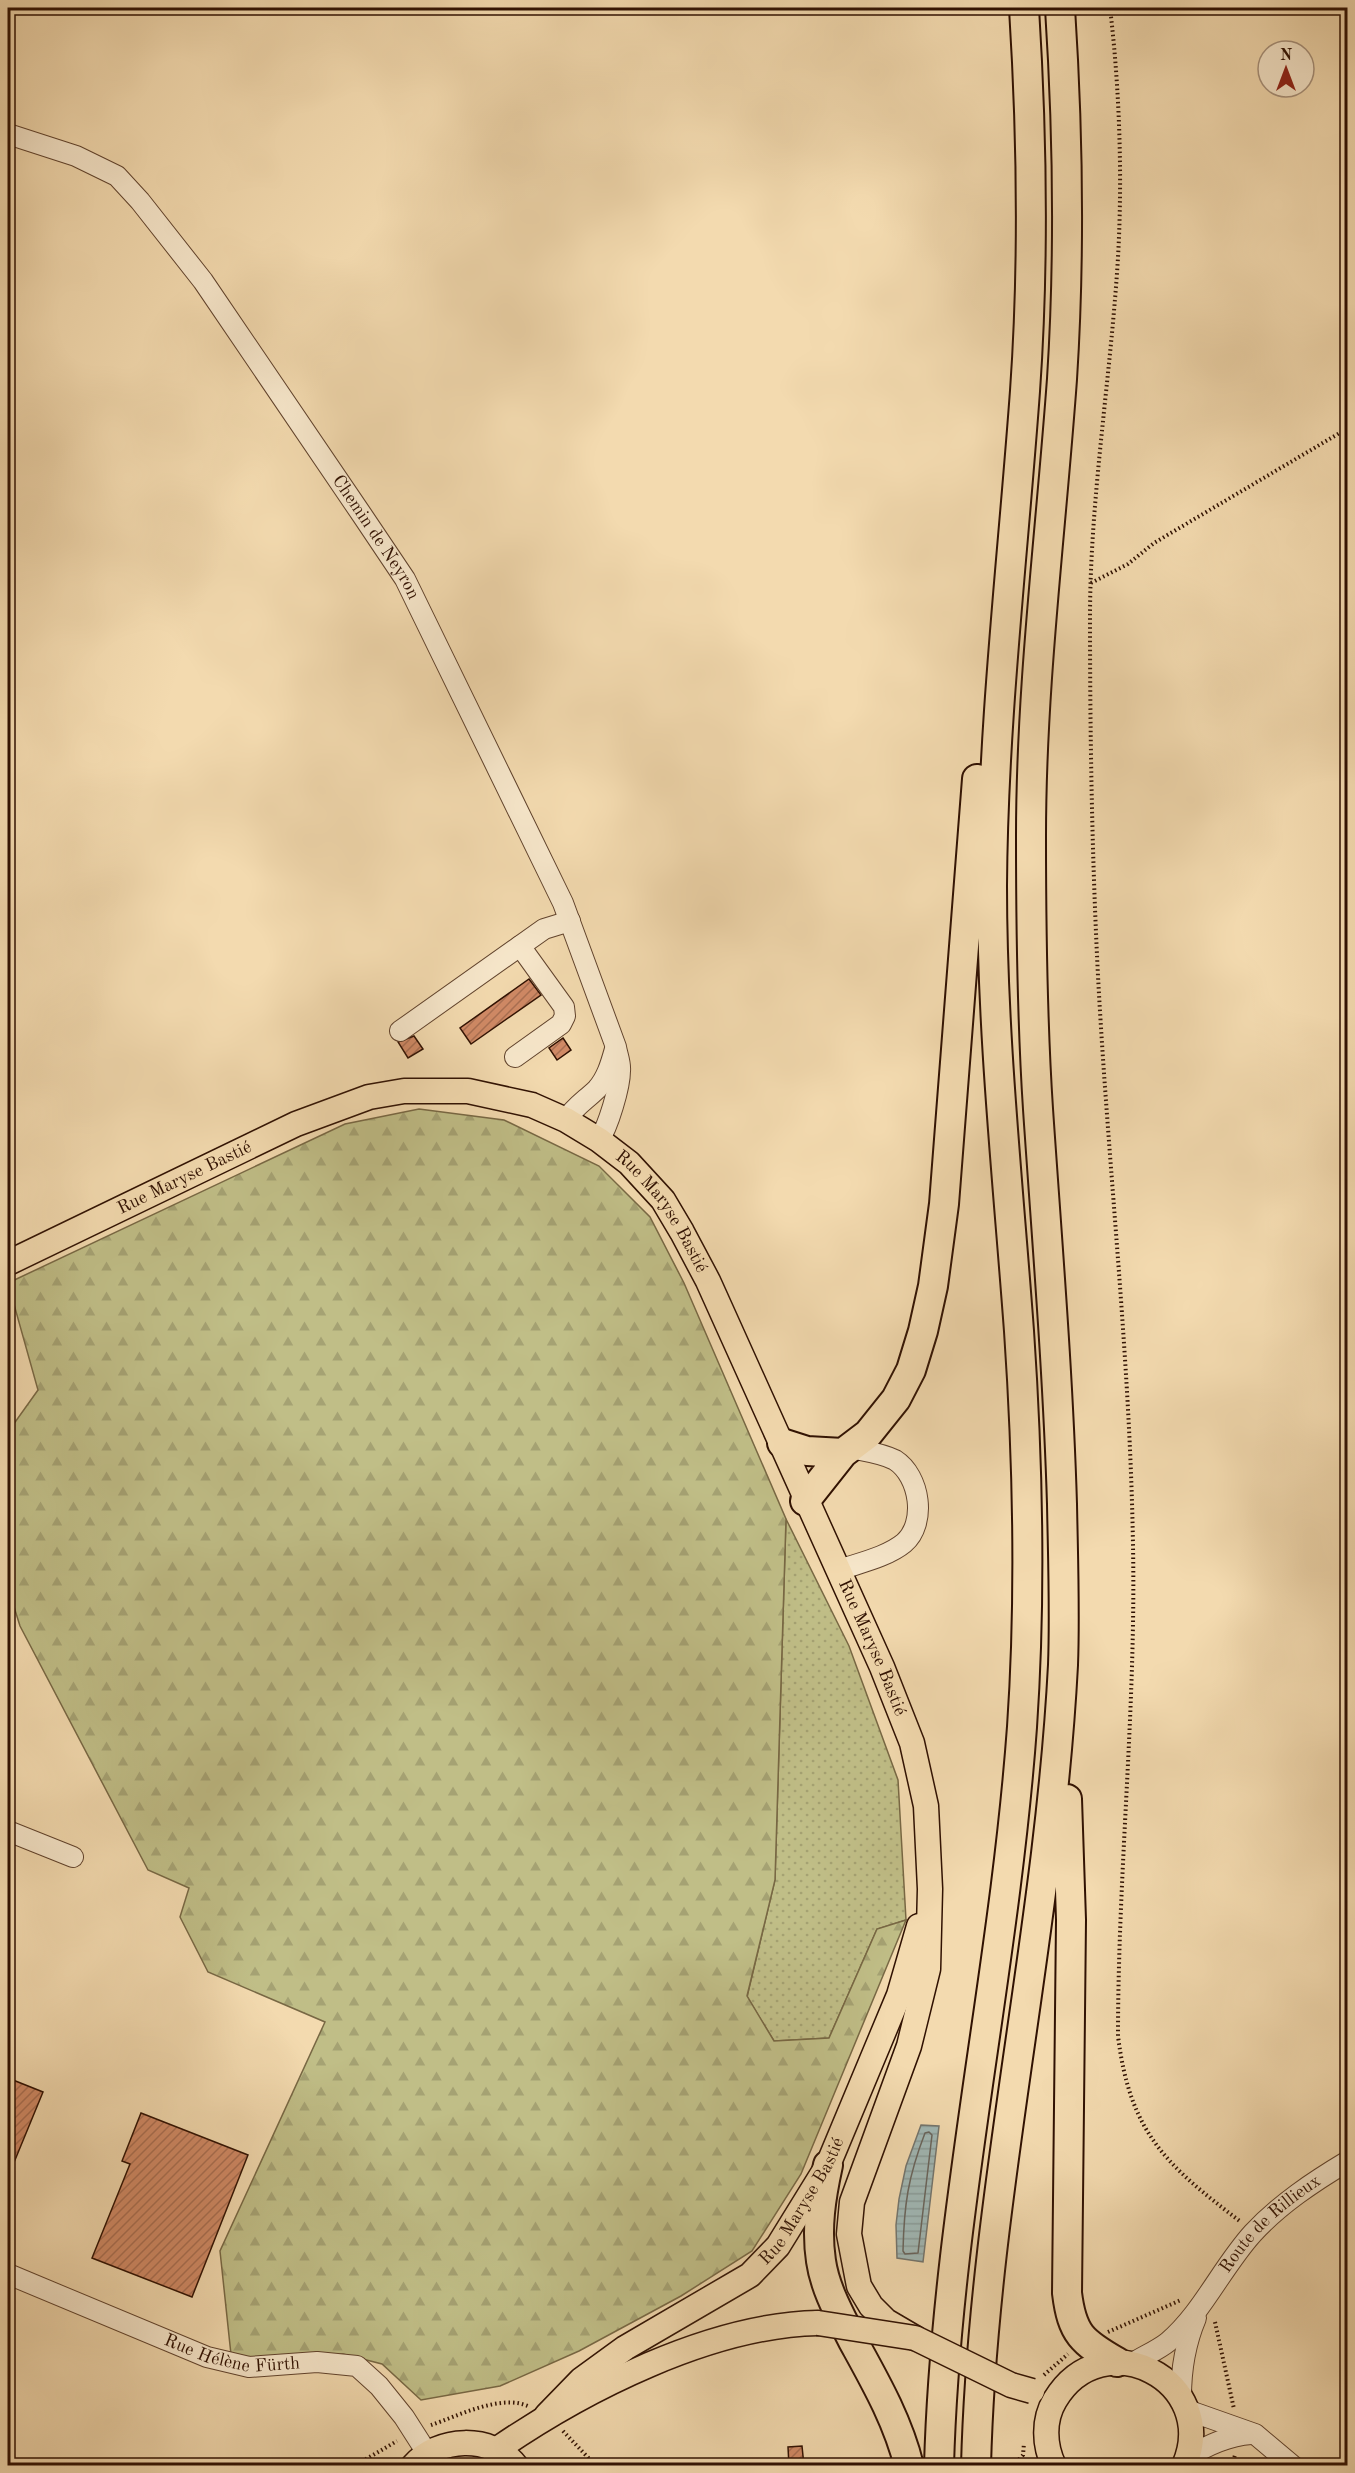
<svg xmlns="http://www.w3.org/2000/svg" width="1355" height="2473" font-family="'Old Standard TT',serif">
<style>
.grass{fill:url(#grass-dots);stroke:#786844;stroke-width:1.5}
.forest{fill:url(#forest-firs);stroke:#786844;stroke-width:1.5}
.water{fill:url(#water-rules);stroke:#73756e;stroke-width:1.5}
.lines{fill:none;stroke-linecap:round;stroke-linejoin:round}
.shore{stroke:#68645c;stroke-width:1.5}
.building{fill:url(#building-hatch);stroke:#301102;stroke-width:1.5}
.minor-casing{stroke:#61432d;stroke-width:22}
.major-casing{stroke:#301102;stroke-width:27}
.highway-casing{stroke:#301102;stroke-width:32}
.path{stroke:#301102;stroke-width:4;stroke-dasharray:1.5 3;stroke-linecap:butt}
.minor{stroke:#f7e7cb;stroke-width:20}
.major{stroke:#f3daaf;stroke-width:24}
.highway{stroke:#f3daaf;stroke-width:28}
.major-bridge-casing{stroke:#301102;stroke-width:27;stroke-linecap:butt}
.major-bridge{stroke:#f3daaf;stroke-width:24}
.labels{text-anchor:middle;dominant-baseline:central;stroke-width:4.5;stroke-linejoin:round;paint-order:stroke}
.street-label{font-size:18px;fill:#301102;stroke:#f7e7cb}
</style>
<defs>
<pattern id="grass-dots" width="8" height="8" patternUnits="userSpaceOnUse" patternTransform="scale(1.5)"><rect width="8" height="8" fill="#c0be87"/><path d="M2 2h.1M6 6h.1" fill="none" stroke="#a5a273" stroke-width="1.8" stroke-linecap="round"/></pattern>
<pattern id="forest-firs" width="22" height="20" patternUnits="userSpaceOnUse" patternTransform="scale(1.5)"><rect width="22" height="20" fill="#c0be87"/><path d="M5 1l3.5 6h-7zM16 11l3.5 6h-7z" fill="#a5a273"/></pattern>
<pattern id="water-rules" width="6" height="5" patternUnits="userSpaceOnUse" patternTransform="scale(1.5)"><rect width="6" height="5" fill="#a0b8b6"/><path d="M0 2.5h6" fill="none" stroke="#8a9d9b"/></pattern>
<pattern id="building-hatch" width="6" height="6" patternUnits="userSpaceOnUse" patternTransform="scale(1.5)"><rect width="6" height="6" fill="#d18a66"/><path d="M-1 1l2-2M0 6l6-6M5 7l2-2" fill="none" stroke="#aa6f52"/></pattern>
</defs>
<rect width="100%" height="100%" fill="#f3daaf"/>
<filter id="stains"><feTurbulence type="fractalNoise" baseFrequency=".00333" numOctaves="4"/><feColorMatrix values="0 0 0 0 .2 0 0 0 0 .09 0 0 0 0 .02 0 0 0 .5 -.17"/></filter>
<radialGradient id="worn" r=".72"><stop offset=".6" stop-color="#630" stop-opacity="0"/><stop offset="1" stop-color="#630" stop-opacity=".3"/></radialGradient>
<!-- grass -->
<path class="grass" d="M 786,1519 L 849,1646 L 898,1780 L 906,1920 L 877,1929 L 829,2038 L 774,2041 L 747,1997 L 775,1880 Z"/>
<!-- forest -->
<path class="forest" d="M 419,1109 L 504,1120 L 599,1166 L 650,1217 L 684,1283 L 786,1519 L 775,1880 L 747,1996 L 774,2041 L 829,2038 L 877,1929 L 906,1920 L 801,2174 L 752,2251 L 681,2296 L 579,2351 L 500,2386 L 421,2400 L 382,2364 L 343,2354 L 232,2364 L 220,2251 L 325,2022 L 208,1972 L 180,1917 L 189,1888 L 148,1870 L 20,1626 L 8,1588 L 8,1432 L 38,1390 L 8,1283 L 345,1124 Z"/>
<!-- water -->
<path class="water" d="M 921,2125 L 939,2126 L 923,2262 L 897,2258 L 896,2225 L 899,2199 L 906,2166 Z"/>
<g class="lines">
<!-- shore -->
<path class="shore" d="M 929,2132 L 932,2135 L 918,2253 L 905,2254 L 903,2251 C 904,2205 908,2177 925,2133 Z"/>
</g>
<!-- building -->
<path class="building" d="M 529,979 L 541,995 L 471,1044 L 460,1028 Z
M 414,1036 L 423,1049 L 408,1058 L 398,1042 Z
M 563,1038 L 571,1050 L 557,1060 L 549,1048 Z
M 8,2078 L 43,2092 L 8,2177 Z
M 141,2113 L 248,2155 L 192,2297 L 92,2258 L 130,2164 L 122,2161 Z
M 802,2446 L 804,2466 L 789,2466 L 788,2447 Z"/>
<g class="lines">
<defs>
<g id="minor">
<path id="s1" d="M 8,134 L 76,156 L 117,176 L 140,201 L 203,281 L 362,515 L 405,579 L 563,903 L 616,1047 C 617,1054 621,1063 620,1071 C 620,1087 608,1127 599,1140"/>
<path d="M 400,1031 L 544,929 L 570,921"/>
<path d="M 515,1057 L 561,1024 L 565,1016 L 564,1007 L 520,946"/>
<path d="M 566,1120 C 574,1107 586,1100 597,1089 C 607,1078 611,1063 615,1049"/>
<path d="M 839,1570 C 859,1563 887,1557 904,1543 C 927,1523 920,1476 895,1460 C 882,1453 864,1451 850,1448"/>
<path d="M 8,1831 L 73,1857"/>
<path id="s2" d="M 8,2274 L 207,2357 L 249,2367 L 317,2362 L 357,2366 L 379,2386 L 404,2417 L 427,2453"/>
<path id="s3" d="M 1133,2363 C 1144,2356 1158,2350 1168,2342 C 1203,2312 1222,2267 1253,2233 C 1280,2204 1313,2182 1348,2161"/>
<path d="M 1181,2397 C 1181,2369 1185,2344 1196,2318"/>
<path d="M 1187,2410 L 1255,2434 L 1293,2466"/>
<path d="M 1187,2458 C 1207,2445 1227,2436 1251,2434"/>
</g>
<g id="major">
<path id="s4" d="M 8,1263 L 296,1124 L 369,1097 L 404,1091 L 468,1091 L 532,1105 L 566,1120 L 599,1140 L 629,1163 L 663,1200 L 682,1232 L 708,1281 L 882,1667 L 912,1743 L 926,1806 L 930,1889 L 928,1969 L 909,2046 L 852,2202 L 849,2234 L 859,2286 L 871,2306 L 886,2321 L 915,2338"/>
<path id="s5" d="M 547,2415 L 581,2380 L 625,2348 L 750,2275 L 778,2246 L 828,2165 L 899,1995 L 919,1926"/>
<path d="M 496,2450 C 583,2390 710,2325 818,2323"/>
<path d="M 413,2466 C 438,2437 491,2434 516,2466"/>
<path d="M 1054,2466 C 1044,2445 1043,2420 1055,2400 C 1103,2320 1221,2381 1184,2466"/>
</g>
<path id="highway" d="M 782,1443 L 807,1451 L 843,1453
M 805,1501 L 843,1453 L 868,1434 L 896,1399 L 911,1370 L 923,1331 L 933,1286 L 944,1204 L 977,779
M 1067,1799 L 1071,1920 L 1067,2293 C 1072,2334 1082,2342 1117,2362
M 828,2165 C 821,2197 816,2228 821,2261 C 825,2289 840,2315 853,2341 C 875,2381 898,2421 909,2466
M 939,2466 C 946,2217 1004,1974 1022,1727 C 1031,1596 1028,1462 1019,1331 C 1008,1182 992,1035 992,886 C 993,721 1013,556 1025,391 C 1034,264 1032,135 1024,8
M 976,2466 C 983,2197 1049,1934 1063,1665 C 1065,1612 1063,1558 1062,1504 C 1058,1372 1047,1241 1038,1109 C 1032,1018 1031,927 1031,836 C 1031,684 1051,531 1062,379 C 1070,255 1068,131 1060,8"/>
</defs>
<!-- minor casing -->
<use href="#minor" class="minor-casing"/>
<!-- major casing -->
<use href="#major" class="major-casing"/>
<!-- highway casing -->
<use href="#highway" class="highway-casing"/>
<!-- path -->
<path class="path" d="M 1110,8 C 1120,91 1123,188 1117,273 C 1109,388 1090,503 1090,618 C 1090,737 1092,857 1098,976 C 1108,1166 1130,1356 1133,1546 C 1136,1709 1118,1872 1118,2036 C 1130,2133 1166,2165 1241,2222
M 1091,583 L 1128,564 L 1154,543 L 1348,428
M 1215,2322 L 1234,2409
M 1108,2332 L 1181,2300
M 1044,2375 L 1068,2354
M 431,2425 C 458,2416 500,2394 528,2406
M 563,2431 L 596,2466
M 354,2466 L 397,2441
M 1013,2466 L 1023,2455 L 1024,2443
M 1232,2466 L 1235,2455"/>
<!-- minor -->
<use href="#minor" class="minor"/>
<!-- major -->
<use href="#major" class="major"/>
<!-- highway -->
<use href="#highway" class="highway"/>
<defs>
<path id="major-bridge" d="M 818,2323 L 915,2338 L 1011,2385 L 1032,2391"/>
</defs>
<!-- major-bridge casing -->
<use href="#major-bridge" class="major-bridge-casing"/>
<!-- major-bridge -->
<use href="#major-bridge" class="major-bridge"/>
</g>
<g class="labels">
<!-- street labels -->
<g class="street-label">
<text stroke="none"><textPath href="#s1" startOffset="562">Chemin de Neyron</textPath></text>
<text stroke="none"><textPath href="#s4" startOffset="196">Rue Maryse Bastié</textPath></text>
<text stroke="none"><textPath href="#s4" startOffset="735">Rue Maryse Bastié</textPath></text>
<text stroke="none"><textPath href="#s4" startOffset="1221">Rue Maryse Bastié</textPath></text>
<text stroke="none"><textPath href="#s5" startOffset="339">Rue Maryse Bastié</textPath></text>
<text stroke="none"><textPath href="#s3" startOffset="198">Route de Rillieux</textPath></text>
<text stroke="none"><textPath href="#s2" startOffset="240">Rue Hélène Fürth</textPath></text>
</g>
</g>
<!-- margin -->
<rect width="1355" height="2473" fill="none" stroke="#f3daaf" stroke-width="30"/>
<rect x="9" y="9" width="1337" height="2455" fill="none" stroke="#301102" stroke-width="3"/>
<rect x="15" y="15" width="1325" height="2443" fill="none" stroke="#301102" stroke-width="1.5"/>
<!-- north arrow -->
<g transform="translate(1286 69)"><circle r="28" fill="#f7e7cb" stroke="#a7917b" stroke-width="1.5"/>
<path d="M0-4.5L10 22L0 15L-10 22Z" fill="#8f2418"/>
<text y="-9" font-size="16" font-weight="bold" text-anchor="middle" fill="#301102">N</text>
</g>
<rect width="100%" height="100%" filter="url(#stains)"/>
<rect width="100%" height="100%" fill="url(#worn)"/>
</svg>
